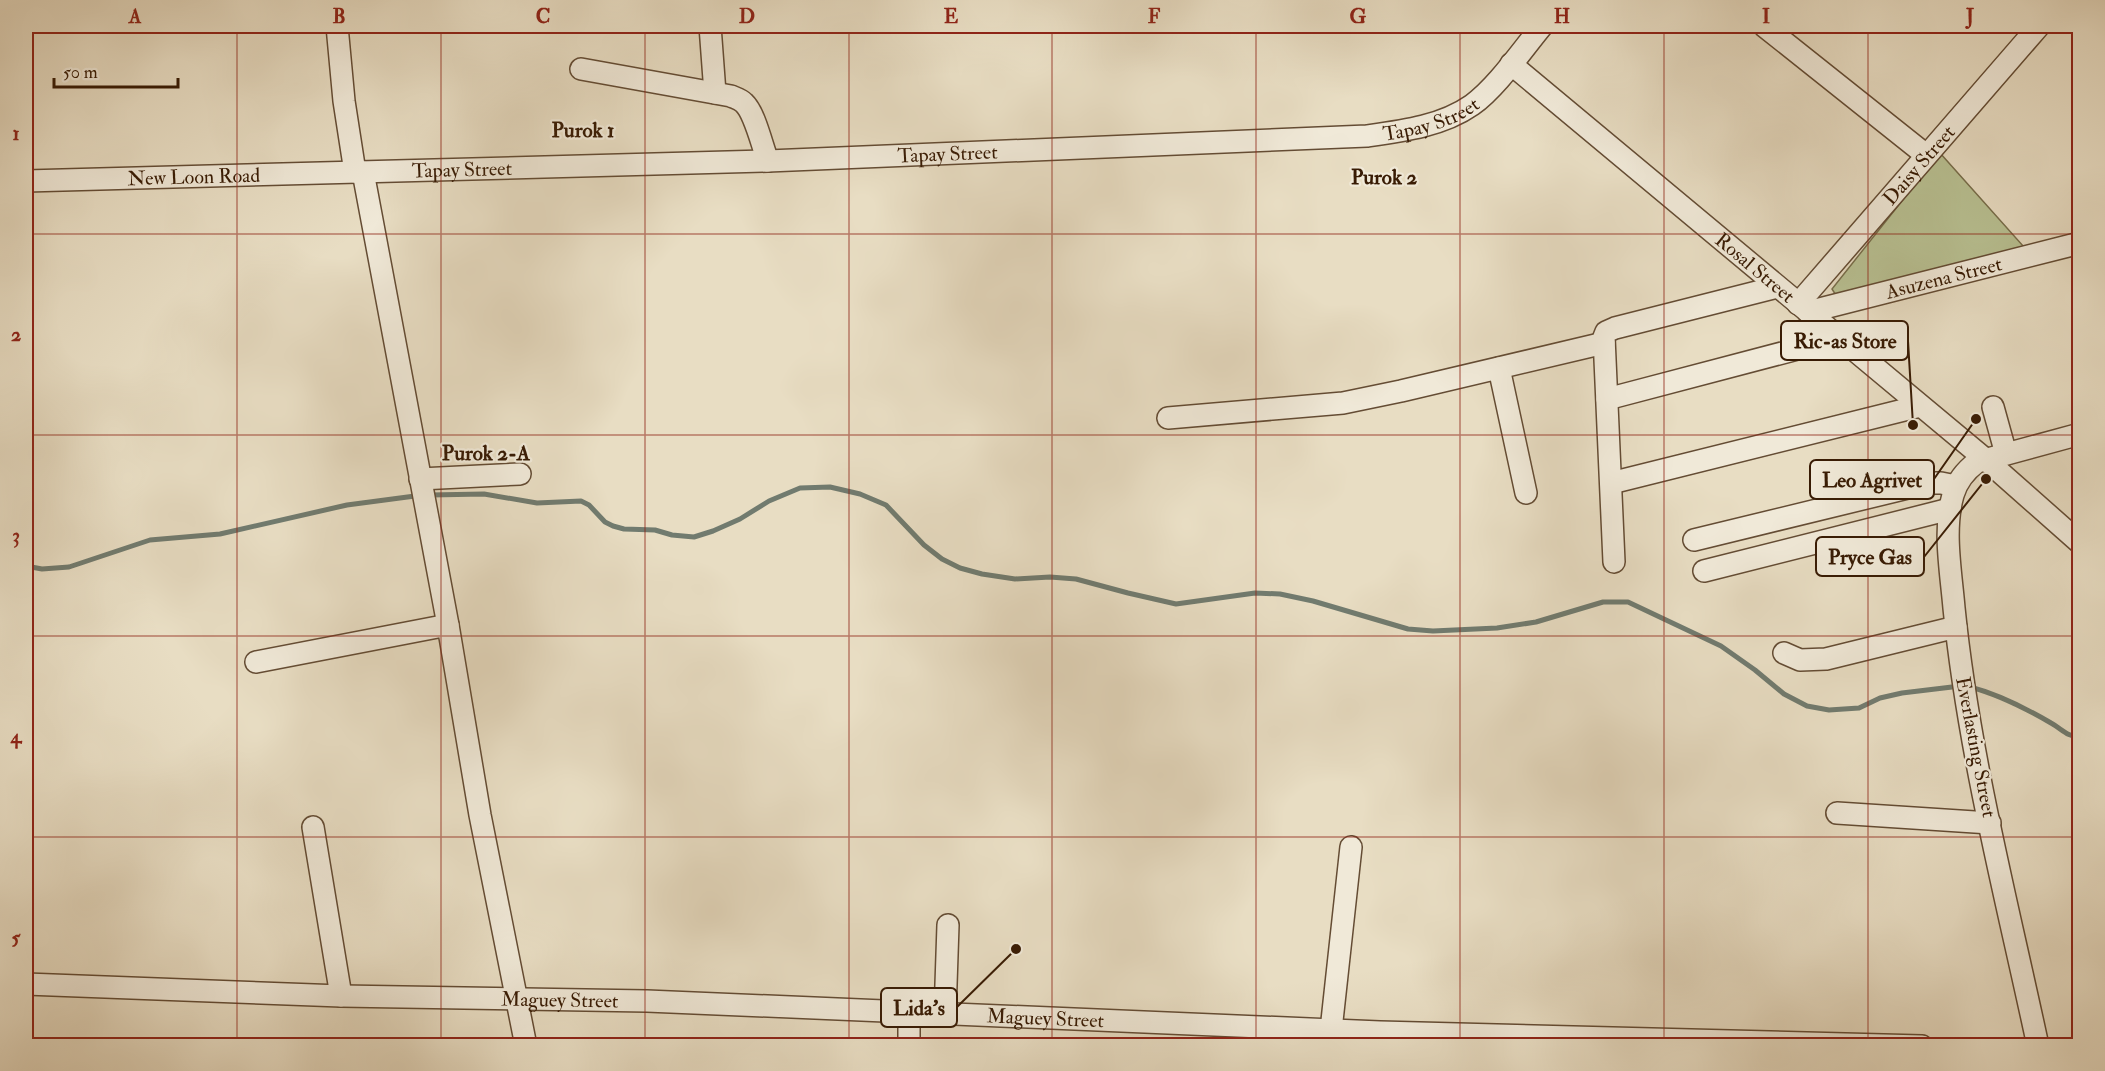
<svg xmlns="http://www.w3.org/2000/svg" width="2105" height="1071" font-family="'IM FELL Double Pica',serif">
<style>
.green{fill:#b8c092;stroke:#786e4b;stroke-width:1.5}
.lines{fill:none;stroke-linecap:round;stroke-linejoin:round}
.stream{stroke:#717b6f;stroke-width:5}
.minor-casing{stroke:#644c34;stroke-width:24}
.minor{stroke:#f0e9d8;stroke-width:21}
.grid{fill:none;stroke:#8f2418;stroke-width:1.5;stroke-opacity:0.55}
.labels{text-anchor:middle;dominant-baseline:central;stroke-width:4.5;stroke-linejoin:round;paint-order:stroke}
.street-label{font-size:20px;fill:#381b04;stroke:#f0e9d8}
.neighbourhood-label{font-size:21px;font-weight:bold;fill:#381b04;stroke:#f0e9d8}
.leader{fill:none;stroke:#381b04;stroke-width:2}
.callout-dot{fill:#381b04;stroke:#f0e9d8;stroke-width:2}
.callout{fill:#f0e9d8;stroke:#381b04;stroke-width:2}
.callout-label{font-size:21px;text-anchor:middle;font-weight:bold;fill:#381b04}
.neatline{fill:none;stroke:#8f2418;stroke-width:2}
.grid-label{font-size:20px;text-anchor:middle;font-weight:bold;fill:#8f2418}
</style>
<rect width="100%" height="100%" fill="#e8ddc3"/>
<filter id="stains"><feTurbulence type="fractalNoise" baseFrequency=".00333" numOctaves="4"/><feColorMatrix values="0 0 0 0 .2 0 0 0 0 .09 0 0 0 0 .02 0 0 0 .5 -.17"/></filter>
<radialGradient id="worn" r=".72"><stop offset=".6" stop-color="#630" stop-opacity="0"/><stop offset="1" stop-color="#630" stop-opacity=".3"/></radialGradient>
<!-- green -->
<path class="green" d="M 1940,153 L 2024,247 L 1837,297 L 1832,289 Z"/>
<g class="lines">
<!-- stream -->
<path class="stream" d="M 430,495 L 484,494 L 537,503 L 581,501 L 589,505 L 605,522 L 613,526 L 624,529 L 655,530 L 672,535 L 694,537 L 713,531 L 740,519 L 769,501 L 800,488 L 830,487 L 860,494 L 886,505 L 924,545 L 942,559 L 960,568 L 982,574 L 1015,579 L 1050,577 L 1076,579 L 1128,593 L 1176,604 L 1255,593 L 1280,594 L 1313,601 L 1408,629 L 1433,631 L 1497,628 L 1536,622 L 1603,602 L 1628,602 L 1721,646 L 1755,670 L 1784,694 L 1807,706 L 1829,710 L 1859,708 L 1880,698 L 1902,693 L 1952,687
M 26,566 L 42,569 L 69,567 L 150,540 L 220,534 L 347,505 L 415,496
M 1970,687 C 1997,694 2027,709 2051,723 C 2062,729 2067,737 2080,737"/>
<defs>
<g id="minor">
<path d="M 337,26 L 344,101 L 355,172"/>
<path d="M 710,26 L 715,93"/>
<path d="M 1764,26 L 1926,155"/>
<path id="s1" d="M 1511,64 L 1985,459 L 2080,543"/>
<path d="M 581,69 L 731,96 C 735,98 740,99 744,103 C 755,113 762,146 768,161"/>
<path d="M 363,172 L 448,625 L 480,815 L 526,1046"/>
<path id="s2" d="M 26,181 L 768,161 L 1367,136 C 1403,131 1442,126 1472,105 C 1497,87 1522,50 1542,26"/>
<path id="s3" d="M 1798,304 L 2039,26"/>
<path id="s4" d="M 1808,312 L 2080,243"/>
<path d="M 1499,368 L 1526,493"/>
<path d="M 1607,399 L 1839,338"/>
<path d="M 1993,407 L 2006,454"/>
<path d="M 1168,418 L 1343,403 L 1401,391 L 1604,343"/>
<path d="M 420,479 L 520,474"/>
<path d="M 1611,483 L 1920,406"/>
<path d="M 1694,540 L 1928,483 L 1941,483 L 1956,486"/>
<path d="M 1614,562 L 1604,337 L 1606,332 L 1615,328 L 1777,287"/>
<path d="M 1704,571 L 1950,509"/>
<path d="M 1784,653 L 1800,660 L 1826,659 L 1956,627"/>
<path d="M 256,662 L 448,625"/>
<path d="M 1837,813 L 1990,823"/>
<path d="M 313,827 L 341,996"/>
<path id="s5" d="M 26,984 L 341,996 L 647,1001 L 1380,1032 L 1922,1046"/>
<path d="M 909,1012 L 909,1046"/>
<path d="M 945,1014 L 948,925"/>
<path d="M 1331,1030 L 1351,847"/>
<path d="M 2038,1046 C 2007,901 1969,756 1954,608 C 1951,572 1943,530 1953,495 C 1957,481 1965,471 1977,462 L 2080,434"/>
</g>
</defs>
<!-- minor casing -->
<use href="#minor" class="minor-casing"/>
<!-- minor -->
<use href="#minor" class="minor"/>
</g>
<!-- grid -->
<path class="grid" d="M 237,26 L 237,1046M 441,26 L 441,1046M 645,26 L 645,1046M 849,26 L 849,1046M 1052,26 L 1052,1046M 1256,26 L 1256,1046M 1460,26 L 1460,1046M 1664,26 L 1664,1046M 1868,26 L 1868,1046M 26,234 L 2080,234M 26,435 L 2080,435M 26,636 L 2080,636M 26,837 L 2080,837"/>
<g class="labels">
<!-- street labels -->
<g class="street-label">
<text stroke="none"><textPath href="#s2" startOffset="1408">Tapay Street</textPath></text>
<text stroke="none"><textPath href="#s2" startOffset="922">Tapay Street</textPath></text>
<text stroke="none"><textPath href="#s3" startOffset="184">Daisy Street</textPath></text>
<text stroke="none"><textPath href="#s2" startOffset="436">Tapay Street</textPath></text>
<text stroke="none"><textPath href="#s2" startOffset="168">New Loon Road</textPath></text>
<text stroke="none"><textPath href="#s1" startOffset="318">Rosal Street</textPath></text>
<text stroke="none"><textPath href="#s4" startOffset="140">Asuzena Street</textPath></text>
<text transform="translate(1976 747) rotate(79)">Everlasting Street</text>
<text stroke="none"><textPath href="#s5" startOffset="534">Maguey Street</textPath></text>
<text stroke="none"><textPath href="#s5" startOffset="1020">Maguey Street</textPath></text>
</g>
<!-- neighbourhood labels -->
<g class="neighbourhood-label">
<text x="583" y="130">Purok 1</text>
<text x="1384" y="177">Purok 2</text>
<text x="486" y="453">Purok 2-A</text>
</g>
</g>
<!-- callouts -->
<path class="leader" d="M1913 425L1908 341M1976 419L1934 479M1986 479L1924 557M1016 949L957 1007"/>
<g class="callout-dot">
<circle cx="1913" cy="425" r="6"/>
<circle cx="1976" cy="419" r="6"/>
<circle cx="1986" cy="479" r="6"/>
<circle cx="1016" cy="949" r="6"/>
</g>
<g class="callout">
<rect x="1781" y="321" width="127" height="39" rx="6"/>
<rect x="1810" y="460" width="124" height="39" rx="6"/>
<rect x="1816" y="537" width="108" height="39" rx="6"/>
<rect x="881" y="988" width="76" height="39" rx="6"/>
</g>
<g class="callout-label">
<text x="1845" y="348">Ric-as Store</text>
<text x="1872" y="487">Leo Agrivet</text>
<text x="1870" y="564">Pryce Gas</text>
<text x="919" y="1015">Lida's</text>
</g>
<!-- margin -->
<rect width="2105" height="1071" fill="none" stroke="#e8ddc3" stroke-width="66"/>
<!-- scale -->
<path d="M54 78v9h124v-9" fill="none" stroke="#381b04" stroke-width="3"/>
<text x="63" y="78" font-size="18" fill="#381b04" stroke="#f0e9d8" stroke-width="4.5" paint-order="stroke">50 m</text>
<rect x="33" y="33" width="2039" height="1005" class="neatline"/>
<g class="grid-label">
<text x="135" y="23">A</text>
<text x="339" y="23">B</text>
<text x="543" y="23">C</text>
<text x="747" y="23">D</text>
<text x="951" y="23">E</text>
<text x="1154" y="23">F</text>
<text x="1358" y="23">G</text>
<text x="1562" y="23">H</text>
<text x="1766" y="23">I</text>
<text x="1970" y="23">J</text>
<text x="16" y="140">1</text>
<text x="16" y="341">2</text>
<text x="16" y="542">3</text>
<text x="16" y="743">4</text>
<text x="16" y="944">5</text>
</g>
<rect width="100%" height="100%" filter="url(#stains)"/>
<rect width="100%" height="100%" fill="url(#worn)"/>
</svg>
